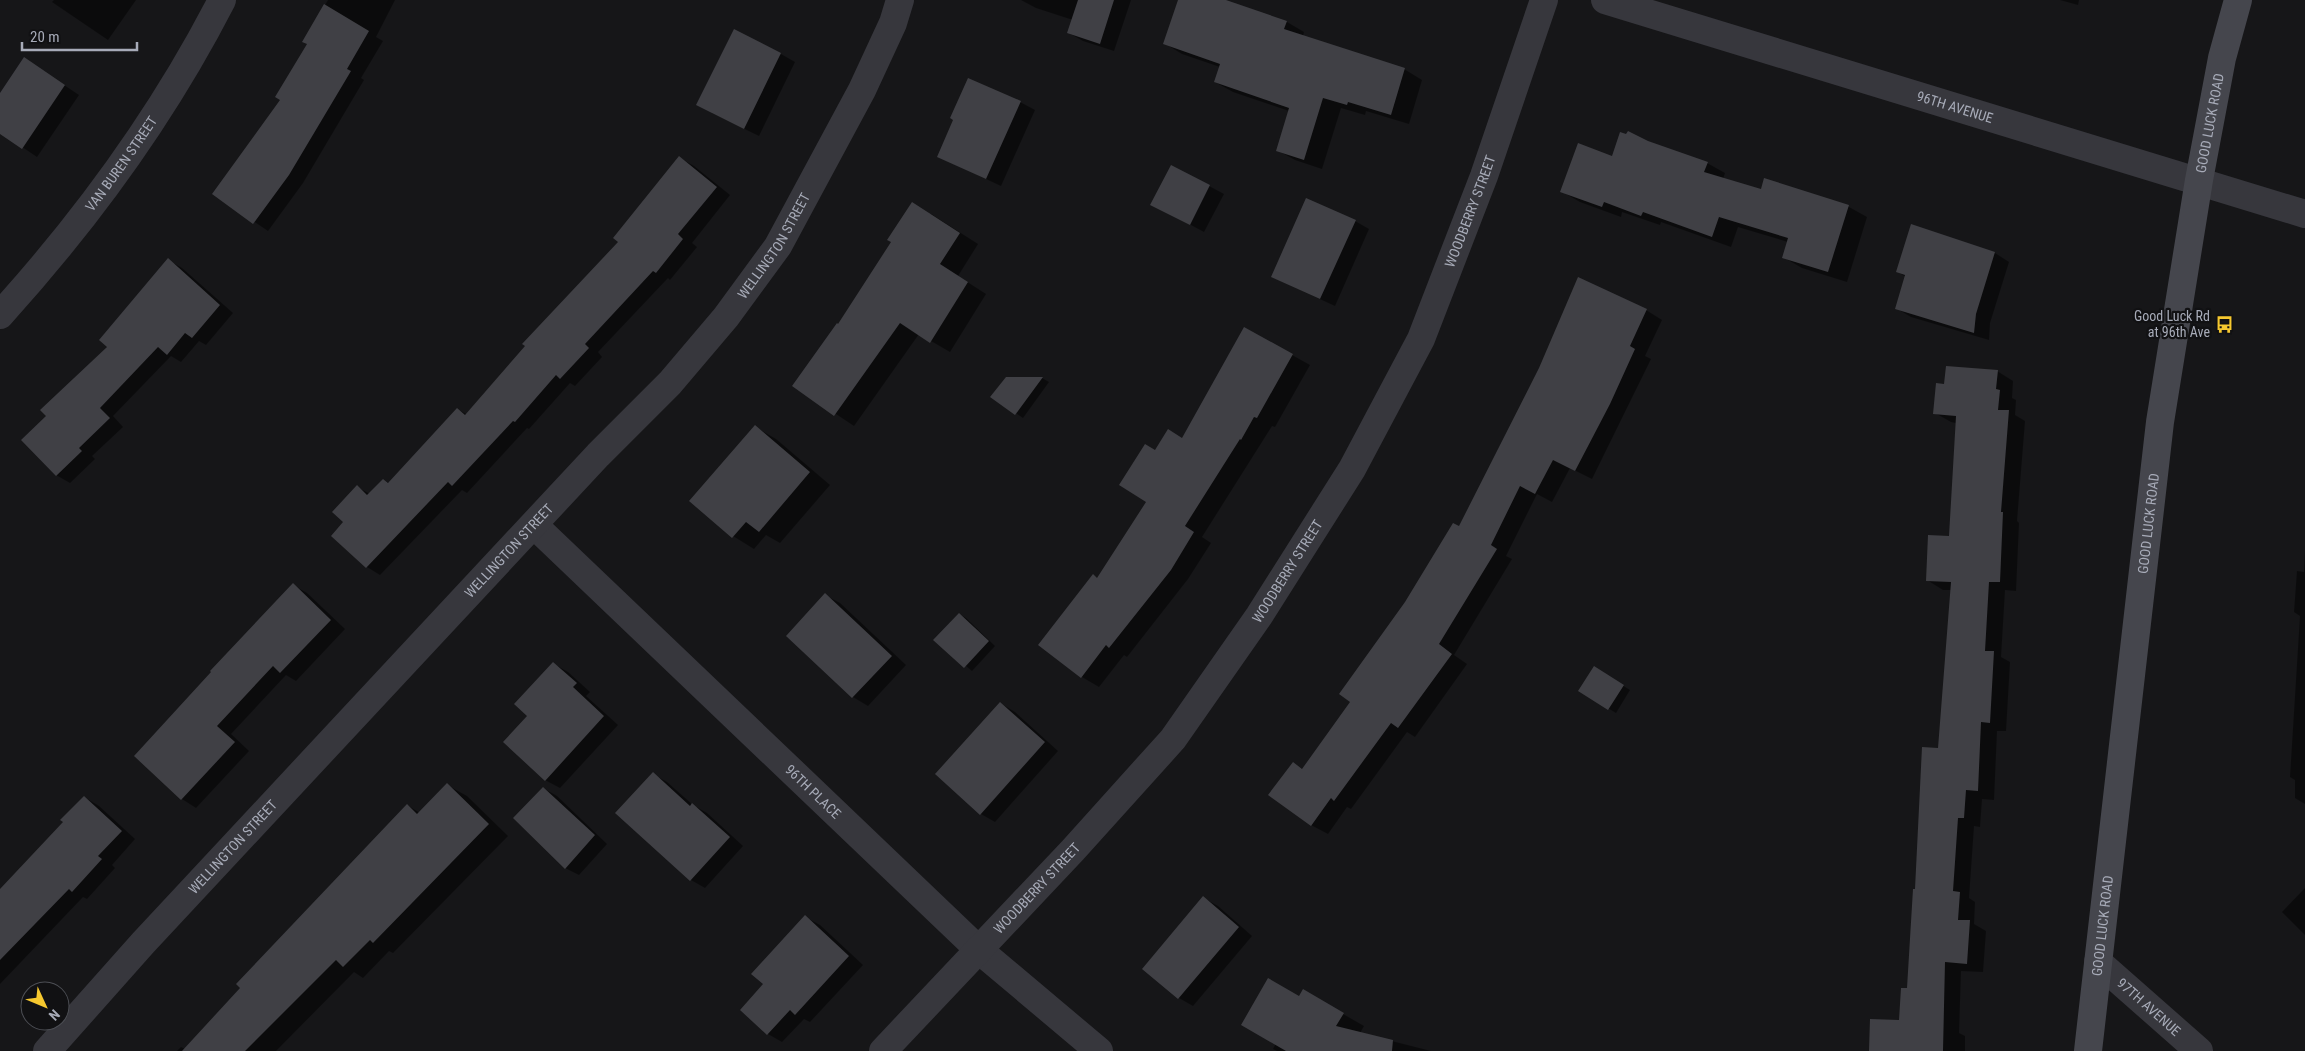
<svg xmlns="http://www.w3.org/2000/svg" width="2305" height="1051" font-family="'Roboto Condensed',sans-serif">
<style>
.shadow{fill:#0007}
.building{fill:#404045}
.lines{fill:none;stroke-linecap:round;stroke-linejoin:round}
.street{stroke:#37373d;stroke-width:28}
.secondary{stroke:#45464d;stroke-width:28}
.labels{text-anchor:middle;dominant-baseline:central;stroke-width:4.5;stroke-linejoin:round;paint-order:stroke}
.street-label{font-size:14px;fill:#a7abb8;stroke:#111113}
.poi-label{font-size:14px;fill:#a7abb8;stroke:#111113;text-anchor:end}
</style>
<rect width="100%" height="100%" fill="#161618"/>
<!-- shadow -->
<path class="shadow" d="M 54,0 L 136,0 L 108,40 L 52,2 Z
M 328,0 L 395,0 L 376,37 L 383,41 L 361,78 L 364,80 L 303,183 L 268,231 L 214,194 L 282,100 L 309,44 L 304,41 Z
M 1021,0 L 1131,0 L 1114,51 L 1083,41 L 1069,33 L 1073,20 L 1036,8 Z
M 1179,0 L 1222,0 L 1287,22 L 1304,32 L 1303,36 L 1404,69 L 1422,80 L 1409,124 L 1366,111 L 1365,115 L 1341,108 L 1322,169 L 1295,160 L 1277,150 L 1289,111 L 1233,92 L 1215,82 L 1220,67 L 1182,54 L 1164,43 Z
M 2060,0 L 2079,0 L 2078,5 Z
M 781,54 L 795,62 L 759,136 L 712,113 Z
M 25,59 L 79,95 L 37,157 L 0,132 L 0,95 Z
M 1020,102 L 1035,110 L 1001,186 L 939,157 Z
M 1648,142 L 1707,163 L 1725,173 L 1723,179 L 1762,191 L 1765,180 L 1849,207 L 1867,217 L 1847,282 L 1802,268 L 1783,257 L 1788,242 L 1738,227 L 1731,247 L 1661,222 L 1660,225 L 1622,212 L 1621,217 L 1580,202 L 1561,191 L 1613,157 Z
M 680,158 L 694,166 L 730,195 L 692,243 L 697,247 L 670,280 L 668,278 L 598,352 L 602,357 L 575,386 L 570,383 L 529,429 L 527,428 L 467,493 L 462,490 L 380,575 L 367,567 L 344,522 L 357,487 L 370,494 L 384,480 L 389,483 L 457,409 L 466,414 L 620,242 Z
M 1209,186 L 1224,194 L 1204,232 L 1165,211 Z
M 931,214 L 978,244 L 958,276 L 986,294 L 950,352 L 919,334 L 854,426 L 794,386 L 839,326 Z
M 1355,221 L 1369,229 L 1335,306 L 1272,277 Z
M 1912,226 L 1995,253 L 2009,262 L 1990,323 L 1989,340 L 1911,317 L 1896,308 L 1906,277 L 1898,272 Z
M 168,260 L 182,268 L 233,313 L 206,345 L 199,341 L 181,362 L 171,356 L 113,416 L 123,427 L 92,456 L 95,459 L 70,483 L 56,475 L 48,416 L 108,346 Z
M 1646,310 L 1662,320 L 1645,356 L 1651,359 L 1592,479 L 1570,468 L 1552,502 L 1537,494 L 1506,556 L 1512,559 L 1454,655 L 1467,664 L 1415,737 L 1407,732 L 1351,809 L 1347,807 L 1328,834 L 1311,825 L 1293,764 L 1304,770 L 1352,702 L 1460,528 Z
M 1292,355 L 1310,365 L 1275,427 L 1272,426 L 1202,537 L 1211,543 L 1188,579 L 1127,657 L 1124,655 L 1099,687 L 1082,677 L 1098,579 L 1147,502 L 1156,451 L 1183,439 Z
M 1997,371 L 2013,381 L 2012,398 L 2016,400 L 2015,415 L 2025,421 L 2017,521 L 2019,523 L 2016,591 L 2005,590 L 2001,657 L 2010,662 L 2006,731 L 1997,731 L 1994,800 L 1982,799 L 1980,827 L 1974,826 L 1969,898 L 1975,902 L 1974,924 L 1986,931 L 1983,972 L 1961,971 L 1959,1033 L 1965,1036 L 1965,1051 L 1870,1051 L 1901,1022 L 1908,989 L 1916,891 L 1939,749 L 1951,590 L 1943,590 L 1927,580 L 1950,538 L 1956,423 L 1951,422 L 1935,413 L 1946,385 Z
M 1006,378 L 1042,378 L 1049,382 L 1023,418 L 992,397 Z
M 755,427 L 776,439 L 830,485 L 780,543 L 766,535 L 754,549 L 733,536 Z
M 2305,551 L 2305,804 L 2295,798 L 2295,780 L 2290,777 L 2300,616 L 2294,612 L 2297,571 L 2304,572 Z
M 293,585 L 307,593 L 345,629 L 296,681 L 286,675 L 231,734 L 249,751 L 196,808 L 182,799 L 135,756 Z
M 825,595 L 840,603 L 906,665 L 868,706 L 853,697 L 788,636 Z
M 959,614 L 966,618 L 995,646 L 972,671 L 935,640 Z
M 554,664 L 568,672 L 590,692 L 586,696 L 618,725 L 560,788 L 545,780 L 529,716 Z
M 1594,668 L 1630,690 L 1616,713 L 1580,691 Z
M 1000,703 L 1015,712 L 1058,751 L 995,822 L 981,814 Z
M 653,774 L 667,782 L 693,805 L 707,813 L 743,846 L 705,888 L 691,880 L 617,813 Z
M 447,785 L 467,796 L 508,836 L 393,953 L 389,951 L 363,978 L 354,972 L 276,1051 L 177,1051 L 181,1047 L 185,1049 L 407,805 L 420,813 Z
M 543,788 L 557,796 L 607,844 L 579,875 L 565,868 Z
M 84,797 L 99,806 L 135,839 L 112,865 L 115,868 L 87,899 L 83,897 L 0,984 L 0,891 L 65,822 Z
M 2305,888 L 2305,935 L 2282,912 Z
M 1203,898 L 1218,906 L 1252,936 L 1193,1006 L 1179,998 Z
M 805,917 L 820,925 L 863,965 L 810,1022 L 804,1019 L 782,1042 L 768,1034 L 742,1010 L 765,984 Z
M 1303,991 L 1364,1026 L 1360,1033 L 1431,1051 L 1277,1051 L 1273,1049 Z"/>
<!-- building -->
<path class="building" d="M 1078,0 L 1114,0 L 1100,44 L 1067,33 Z
M 1178,0 L 1226,0 L 1287,21 L 1284,29 L 1405,68 L 1391,115 L 1348,102 L 1347,105 L 1323,98 L 1304,160 L 1276,151 L 1289,108 L 1214,82 L 1220,64 L 1163,44 Z
M 324,4 L 369,31 L 347,69 L 351,71 L 289,175 L 253,224 L 212,194 L 280,100 L 275,97 L 307,44 L 302,42 Z
M 734,29 L 781,53 L 744,129 L 696,105 Z
M 24,57 L 65,85 L 22,149 L 0,134 L 0,93 Z
M 968,78 L 1021,101 L 986,179 L 937,157 L 953,120 L 950,118 Z
M 1628,131 L 1648,141 L 1708,162 L 1704,172 L 1761,189 L 1764,178 L 1849,205 L 1828,272 L 1782,258 L 1788,238 L 1719,217 L 1712,237 L 1643,212 L 1641,216 L 1604,202 L 1602,207 L 1560,192 L 1578,143 L 1612,156 L 1620,132 L 1626,134 Z
M 679,156 L 717,187 L 678,234 L 683,239 L 656,273 L 653,271 L 585,344 L 589,348 L 560,379 L 556,375 L 515,422 L 513,421 L 452,486 L 448,482 L 366,568 L 331,536 L 343,522 L 332,512 L 357,485 L 367,495 L 383,479 L 388,483 L 457,408 L 465,415 L 525,346 L 522,344 L 618,242 L 613,238 Z
M 1171,165 L 1210,185 L 1190,225 L 1150,205 Z
M 1306,198 L 1356,220 L 1320,299 L 1271,277 Z
M 912,202 L 960,233 L 940,264 L 968,282 L 930,343 L 900,323 L 834,416 L 792,386 L 837,323 L 838,324 L 891,242 L 887,240 Z
M 1911,224 L 1995,252 L 1976,314 L 1974,333 L 1895,309 L 1905,275 L 1896,272 Z
M 168,258 L 220,305 L 192,338 L 185,333 L 167,355 L 158,347 L 100,408 L 110,418 L 79,448 L 82,451 L 56,476 L 21,440 L 46,416 L 40,410 L 107,347 L 99,340 Z
M 1578,277 L 1647,309 L 1630,346 L 1635,349 L 1610,404 L 1575,471 L 1553,460 L 1535,494 L 1520,486 L 1491,545 L 1497,549 L 1439,644 L 1452,654 L 1398,728 L 1391,723 L 1334,801 L 1331,798 L 1311,826 L 1268,795 L 1293,762 L 1302,769 L 1350,702 L 1339,694 L 1405,602 L 1453,523 L 1459,526 L 1539,368 Z
M 1244,327 L 1293,354 L 1257,418 L 1254,417 L 1241,440 L 1240,439 L 1185,526 L 1194,532 L 1171,570 L 1109,648 L 1106,645 L 1081,678 L 1038,645 L 1093,574 L 1097,578 L 1146,502 L 1119,485 L 1145,444 L 1155,450 L 1168,429 L 1182,438 Z
M 1946,366 L 1998,370 L 1996,389 L 2000,390 L 1998,410 L 2009,410 L 2001,512 L 2003,512 L 2000,582 L 1989,582 L 1985,651 L 1994,651 L 1990,723 L 1981,722 L 1978,791 L 1966,790 L 1964,818 L 1958,818 L 1953,891 L 1960,892 L 1958,920 L 1970,920 L 1967,964 L 1945,962 L 1943,1051 L 1869,1051 L 1870,1019 L 1899,1020 L 1901,988 L 1907,988 L 1913,889 L 1915,889 L 1922,747 L 1938,748 L 1951,582 L 1926,581 L 1928,535 L 1949,536 L 1956,416 L 1933,414 L 1936,383 L 1944,384 Z
M 1006,377 L 1043,377 L 1015,415 L 990,397 Z
M 755,425 L 810,472 L 759,532 L 746,522 L 732,538 L 689,501 Z
M 293,583 L 331,620 L 280,673 L 273,666 L 217,726 L 235,742 L 181,800 L 134,756 L 211,672 L 210,671 Z
M 825,593 L 892,656 L 852,698 L 786,636 Z
M 959,613 L 989,641 L 964,668 L 933,640 Z
M 553,662 L 577,683 L 573,687 L 604,716 L 545,781 L 503,742 L 527,716 L 514,704 Z
M 1594,666 L 1624,685 L 1608,710 L 1578,691 Z
M 1000,702 L 1045,742 L 980,815 L 935,774 Z
M 653,772 L 690,806 L 692,803 L 730,837 L 690,881 L 615,813 Z
M 447,783 L 489,824 L 373,943 L 370,940 L 343,967 L 336,960 L 245,1051 L 182,1051 L 240,988 L 236,984 L 407,804 L 417,814 Z
M 543,787 L 595,835 L 565,869 L 513,818 Z
M 84,796 L 122,831 L 98,856 L 102,859 L 72,892 L 69,889 L 0,960 L 0,889 L 63,822 L 60,820 Z
M 1203,896 L 1239,927 L 1178,999 L 1142,969 Z
M 805,915 L 849,956 L 795,1015 L 790,1010 L 767,1035 L 740,1010 L 763,984 L 751,974 Z
M 1268,978 L 1299,996 L 1303,989 L 1344,1013 L 1336,1026 L 1393,1040 L 1392,1051 L 1286,1051 L 1241,1025 Z"/>
<g class="lines">
<!-- street -->
<g class="street">
<path id="s1" d="M 1605,0 L 2305,214"/>
<path id="s2" d="M 0,315 C 87,219 163,115 222,0"/>
<path id="s3" d="M 534,525 L 979,950 L 1099,1051"/>
<path id="s4" d="M 2098,962 L 2199,1051"/>
<path id="s5" d="M 47,1051 L 143,943 L 598,455 L 670,383 L 726,317 L 778,246 L 862,90 L 893,23 L 900,0"/>
<path id="s6" d="M 883,1051 L 1073,850 L 1173,739 L 1259,616 L 1352,469 L 1421,339 L 1484,176 L 1544,0"/>
</g>
<!-- secondary -->
<path class="secondary" id="s7" d="M 2088,1051 L 2160,422 L 2199,180 L 2222,58 L 2238,0"/>
</g>
<!-- icons -->
<defs>
<symbol id="bus-bare" viewBox="-9 -9 18 18"><path d="M-5-6H5V4H4V6H2V4H-2V6H-4V4H-5ZM-3.5-4V0h7V-4ZM-3.5 1.2v1.5H-2V1.2ZM2 1.2v1.5H3.5V1.2Z" fill="#f6c82f" stroke="#111113" stroke-width="2.5" paint-order="stroke"/></symbol>
</defs>
<g fill-rule="evenodd">
<use href="#bus-bare" x="2212" y="312" width="25" height="25"/>
</g>
<g class="labels">
<!-- street labels -->
<g class="street-label">
<text stroke="none"><textPath href="#s1" startOffset="366">96TH AVENUE</textPath></text>
<text stroke="none"><textPath href="#s7" startOffset="936">GOOD LUCK ROAD</textPath></text>
<text stroke="none"><textPath href="#s2" startOffset="194">VAN BUREN STREET</textPath></text>
<text stroke="none"><textPath href="#s6" startOffset="1034">WOODBERRY STREET</textPath></text>
<text stroke="none"><textPath href="#s5" startOffset="1086">WELLINGTON STREET</textPath></text>
<text stroke="none"><textPath href="#s7" startOffset="531">GOOD LUCK ROAD</textPath></text>
<text stroke="none"><textPath href="#s5" startOffset="681">WELLINGTON STREET</textPath></text>
<text stroke="none"><textPath href="#s6" startOffset="629">WOODBERRY STREET</textPath></text>
<text stroke="none"><textPath href="#s3" startOffset="386">96TH PLACE</textPath></text>
<text stroke="none"><textPath href="#s5" startOffset="276">WELLINGTON STREET</textPath></text>
<text stroke="none"><textPath href="#s6" startOffset="224">WOODBERRY STREET</textPath></text>
<text stroke="none"><textPath href="#s7" startOffset="126">GOOD LUCK ROAD</textPath></text>
<text stroke="none"><textPath href="#s4" startOffset="68">97TH AVENUE</textPath></text>
</g>
<!-- poi labels -->
<g class="poi-label">
<text x="2210" y="316">Good Luck Rd<tspan x="2210" dy="16">at 96th Ave</tspan></text>
</g>
</g>
<!-- north arrow -->
<g transform="translate(45 1006) rotate(134)"><circle r="24" fill="#111113" stroke="#4d4f55"/>
<path d="M0-4L9 19L0 12L-9 19Z" fill="#f6c82f"/>
<text y="-8" font-size="14" font-weight="bold" text-anchor="middle" fill="#a7abb8">N</text>
</g>
<!-- scale -->
<path d="M22 42v8h115v-8" fill="none" stroke="#a7abb8" stroke-width="2.5"/>
<text x="30" y="42" font-size="15" fill="#a7abb8" stroke="#111113" stroke-width="4" paint-order="stroke">20 m</text>
</svg>
